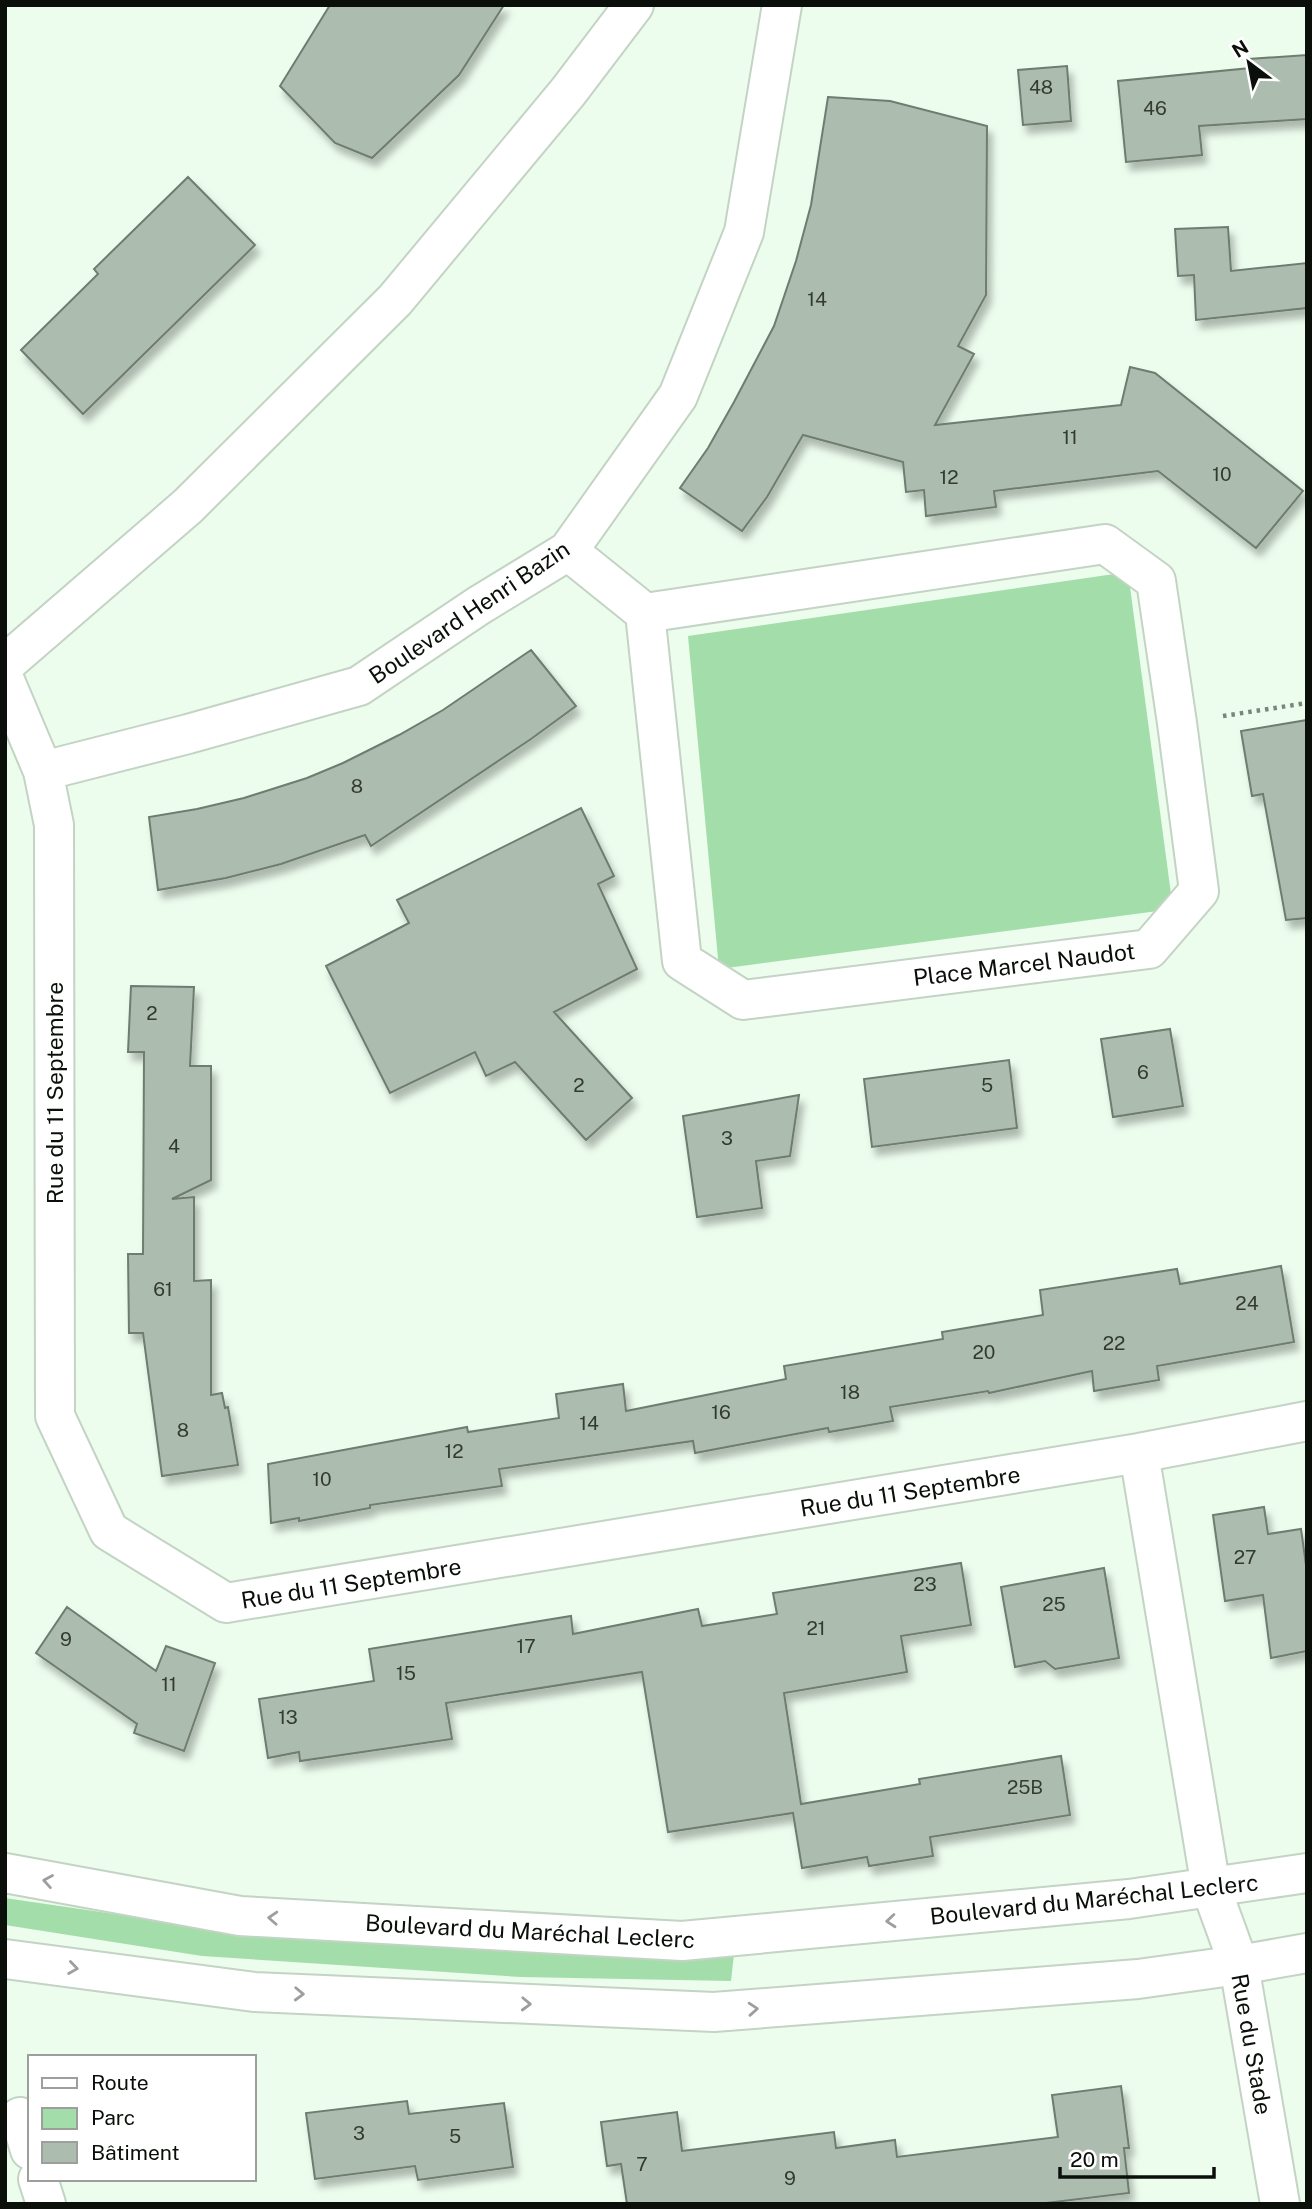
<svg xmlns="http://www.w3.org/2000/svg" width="1312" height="2209" font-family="'Public Sans',sans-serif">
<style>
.green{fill:#a3deaa}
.building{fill:#acbcae;stroke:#6e7d70;stroke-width:2;filter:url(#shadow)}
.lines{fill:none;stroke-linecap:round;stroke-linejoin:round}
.minor-casing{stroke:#c3d3c4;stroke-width:42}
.major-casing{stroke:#c3d3c4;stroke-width:42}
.path{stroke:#7b857b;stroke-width:4.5;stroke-dasharray:3.5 5;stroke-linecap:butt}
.minor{stroke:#fff;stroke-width:38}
.major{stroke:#fff;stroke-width:38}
.oneway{stroke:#9d9f9d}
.labels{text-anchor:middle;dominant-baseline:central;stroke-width:5;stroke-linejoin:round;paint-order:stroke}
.number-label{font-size:19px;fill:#323a33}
.street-label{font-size:23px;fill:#0a0f0a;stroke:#fff}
</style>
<defs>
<filter id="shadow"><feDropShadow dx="4.5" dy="8" stdDeviation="3.5" flood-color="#0004"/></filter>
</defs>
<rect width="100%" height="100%" fill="#ecfced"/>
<!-- green -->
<path class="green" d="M 1128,572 L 1173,909 L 719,969 L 688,636 Z
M 5,1898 L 217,1929 L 734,1954 L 731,1981 L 521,1977 L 202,1956 L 5,1925 Z"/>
<!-- building -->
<path class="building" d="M 330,5 L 504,5 L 459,75 L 372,158 L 335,143 L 280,86 Z
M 1307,55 L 1307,119 L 1199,126 L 1202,155 L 1126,162 L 1118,81 L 1250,68 L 1249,59 Z
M 1067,66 L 1071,121 L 1023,125 L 1018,70 Z
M 828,97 L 890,101 L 987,126 L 986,295 L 958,346 L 974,354 L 935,425 L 1121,405 L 1130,367 L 1155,373 L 1303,491 L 1256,548 L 1158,471 L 994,491 L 996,507 L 926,516 L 924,490 L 906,492 L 903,462 L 803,435 L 767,497 L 742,531 L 680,488 L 708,448 L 734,402 L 774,326 L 796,261 L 811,205 Z
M 188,177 L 255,245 L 83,414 L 21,350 L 98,274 L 94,269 Z
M 1228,227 L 1231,271 L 1307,263 L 1307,308 L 1196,320 L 1194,275 L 1178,276 L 1175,229 Z
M 531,650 L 576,706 L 531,739 L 371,846 L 365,835 L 281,864 L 226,878 L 158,890 L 149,817 L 197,809 L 244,798 L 307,778 L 343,763 L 399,735 L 443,710 Z
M 1307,720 L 1307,918 L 1286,920 L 1263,794 L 1252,796 L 1241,731 Z
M 581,808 L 614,876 L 598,884 L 637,969 L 554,1012 L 632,1098 L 586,1140 L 515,1062 L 486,1076 L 475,1052 L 390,1093 L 326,966 L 409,923 L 397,900 Z
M 131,986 L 194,987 L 190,1066 L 211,1066 L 211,1180 L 172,1199 L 194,1197 L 194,1281 L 211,1280 L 211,1395 L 222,1393 L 225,1408 L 228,1407 L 238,1465 L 162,1476 L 143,1333 L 129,1333 L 128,1254 L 143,1254 L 144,1052 L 128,1052 Z
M 1170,1029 L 1183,1106 L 1113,1117 L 1101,1039 Z
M 1009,1060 L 1017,1128 L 872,1147 L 864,1079 Z
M 799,1095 L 790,1156 L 756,1161 L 762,1208 L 697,1217 L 683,1116 Z
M 1281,1266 L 1294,1342 L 1157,1366 L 1159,1380 L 1094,1391 L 1092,1371 L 989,1393 L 988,1391 L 890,1407 L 893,1421 L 829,1432 L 828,1428 L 695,1453 L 693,1441 L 499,1469 L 502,1486 L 370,1505 L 370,1508 L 299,1521 L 299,1518 L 271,1523 L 268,1464 L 467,1427 L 468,1432 L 559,1418 L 556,1394 L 623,1384 L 626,1411 L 786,1379 L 784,1366 L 943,1339 L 942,1332 L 1043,1315 L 1040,1290 L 1177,1269 L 1180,1284 Z
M 1264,1507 L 1268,1534 L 1301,1529 L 1307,1572 L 1307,1651 L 1271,1658 L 1263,1595 L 1225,1601 L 1213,1515 Z
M 961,1563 L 971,1625 L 901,1636 L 907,1672 L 784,1693 L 801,1804 L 920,1784 L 919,1779 L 1061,1756 L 1070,1815 L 930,1837 L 933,1856 L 869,1866 L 867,1857 L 802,1868 L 793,1813 L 668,1832 L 642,1672 L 446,1703 L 452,1739 L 300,1761 L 299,1752 L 268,1758 L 259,1699 L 374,1681 L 369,1649 L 571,1616 L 573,1634 L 698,1609 L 702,1626 L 777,1614 L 773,1593 Z
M 1104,1568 L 1119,1658 L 1055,1669 L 1045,1661 L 1015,1667 L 1001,1587 Z
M 67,1607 L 156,1671 L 166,1646 L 215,1663 L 184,1751 L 134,1733 L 137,1724 L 36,1653 Z
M 1121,2086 L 1129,2148 L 1124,2148 L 1129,2193 L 1038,2204 L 627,2204 L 621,2164 L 607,2166 L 601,2122 L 677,2112 L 682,2151 L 834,2132 L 836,2148 L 895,2140 L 897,2157 L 1058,2137 L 1052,2095 Z
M 407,2101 L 409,2114 L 504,2103 L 513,2167 L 418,2180 L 415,2166 L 315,2179 L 306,2113 Z"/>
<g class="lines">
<defs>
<path id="minor" d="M 1105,544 L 1156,581 L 1177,723 L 1199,891 L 1149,949 L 743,1000 L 682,961 L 645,613 Z
M 568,551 L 645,613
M 5,664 L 188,506 L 395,300 L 568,92 L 634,5
M 5,681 L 43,771 L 54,825 L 55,1416 L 109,1531 L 226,1603 L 1139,1453 L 1307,1421
M 43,771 L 188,734 L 359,686 L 478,606 L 568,551 L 678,396 L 744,232 L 782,5
M 1139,1453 L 1211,1888 L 1239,1965 L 1280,2204
M 20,2117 L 30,2150
M 38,2179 L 46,2204"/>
<path id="major" d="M 5,1873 L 240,1916 L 682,1941 L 1129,1899 L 1307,1873
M 5,1959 L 254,1992 L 714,2012 L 1138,1979 L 1239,1965 L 1307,1953"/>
</defs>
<!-- minor casing -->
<use href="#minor" class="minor-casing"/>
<!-- major casing -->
<use href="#major" class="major-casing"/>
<!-- path -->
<path class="path" d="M 1223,716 L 1307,703"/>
<!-- minor -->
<use href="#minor" class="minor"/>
<!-- major -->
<use href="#major" class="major"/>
</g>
<!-- one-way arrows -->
<defs><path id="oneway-chevron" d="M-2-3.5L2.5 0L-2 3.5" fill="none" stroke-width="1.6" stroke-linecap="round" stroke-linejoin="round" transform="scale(1.75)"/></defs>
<g class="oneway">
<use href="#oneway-chevron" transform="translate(48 1881) rotate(-170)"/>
<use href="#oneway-chevron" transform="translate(273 1918) rotate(-177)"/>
<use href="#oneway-chevron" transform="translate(891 1921) rotate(175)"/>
<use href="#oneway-chevron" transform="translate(73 1968) rotate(8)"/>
<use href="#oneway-chevron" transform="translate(299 1994) rotate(2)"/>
<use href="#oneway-chevron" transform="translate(526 2004) rotate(2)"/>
<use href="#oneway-chevron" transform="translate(753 2009) rotate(-4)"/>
</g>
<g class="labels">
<!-- number labels -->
<g class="number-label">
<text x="1041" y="87">48</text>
<text x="1155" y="108">46</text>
<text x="817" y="299">14</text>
<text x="1070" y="437">11</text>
<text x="1222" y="474">10</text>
<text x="949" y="477">12</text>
<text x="357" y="786">8</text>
<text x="152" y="1013">2</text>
<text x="1143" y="1072">6</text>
<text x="579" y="1085">2</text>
<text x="987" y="1085">5</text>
<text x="727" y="1138">3</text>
<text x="174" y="1146">4</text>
<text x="163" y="1289">61</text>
<text x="1247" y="1303">24</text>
<text x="1114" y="1343">22</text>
<text x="984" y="1352">20</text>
<text x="850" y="1392">18</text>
<text x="721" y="1412">16</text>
<text x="589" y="1423">14</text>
<text x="183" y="1430">8</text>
<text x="454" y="1451">12</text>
<text x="322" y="1479">10</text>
<text x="1245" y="1557">27</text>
<text x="925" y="1584">23</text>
<text x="1054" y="1604">25</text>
<text x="816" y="1628">21</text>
<text x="66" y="1639">9</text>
<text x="526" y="1646">17</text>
<text x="406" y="1673">15</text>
<text x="169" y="1684">11</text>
<text x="288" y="1717">13</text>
<text x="1025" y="1787">25B</text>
<text x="359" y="2133">3</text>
<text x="455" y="2136">5</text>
<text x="642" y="2164">7</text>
<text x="790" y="2178">9</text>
</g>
<!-- street labels -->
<g class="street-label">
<text transform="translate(469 612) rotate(-34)">Boulevard Henri Bazin</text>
<text transform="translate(1024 964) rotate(-7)">Place Marcel Naudot</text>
<text transform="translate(54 1093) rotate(-90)">Rue du 11 Septembre</text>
<text transform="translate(910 1491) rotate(-9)">Rue du 11 Septembre</text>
<text transform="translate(351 1583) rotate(-9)">Rue du 11 Septembre</text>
<text transform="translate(1094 1899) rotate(-6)">Boulevard du Maréchal Leclerc</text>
<text transform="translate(530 1931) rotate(3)">Boulevard du Maréchal Leclerc</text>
<text transform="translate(1252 2044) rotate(80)">Rue du Stade</text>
</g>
</g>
<!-- border -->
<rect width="1312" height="2209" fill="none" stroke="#0a0f0a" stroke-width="14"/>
<!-- legend -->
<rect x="28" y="2055" width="228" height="126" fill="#ffffff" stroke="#9d9f9d" stroke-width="2"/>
<rect x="42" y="2078" width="35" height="10" fill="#ffffff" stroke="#9d9f9d" stroke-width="2"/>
<text x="91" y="2090" font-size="21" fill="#0a0f0a">Route</text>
<rect x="42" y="2108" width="35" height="21" fill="#a3deaa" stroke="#9d9f9d" stroke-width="2"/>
<text x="91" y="2125" font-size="21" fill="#0a0f0a">Parc</text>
<rect x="42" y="2142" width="35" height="21" fill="#acbcae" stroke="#9d9f9d" stroke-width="2"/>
<text x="91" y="2160" font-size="21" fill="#0a0f0a">Bâtiment</text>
<!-- north arrow -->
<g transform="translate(1249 63) rotate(328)" stroke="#ffffff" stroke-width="5" paint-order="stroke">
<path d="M0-5L12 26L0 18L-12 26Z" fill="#0a0f0a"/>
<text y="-10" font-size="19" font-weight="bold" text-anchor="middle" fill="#0a0f0a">N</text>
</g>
<!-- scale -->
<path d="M1060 2167v10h154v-10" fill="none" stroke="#0a0f0a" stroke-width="3.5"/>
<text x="1070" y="2167" font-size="21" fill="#0a0f0a" stroke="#ffffff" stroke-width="5" paint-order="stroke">20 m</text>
</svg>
